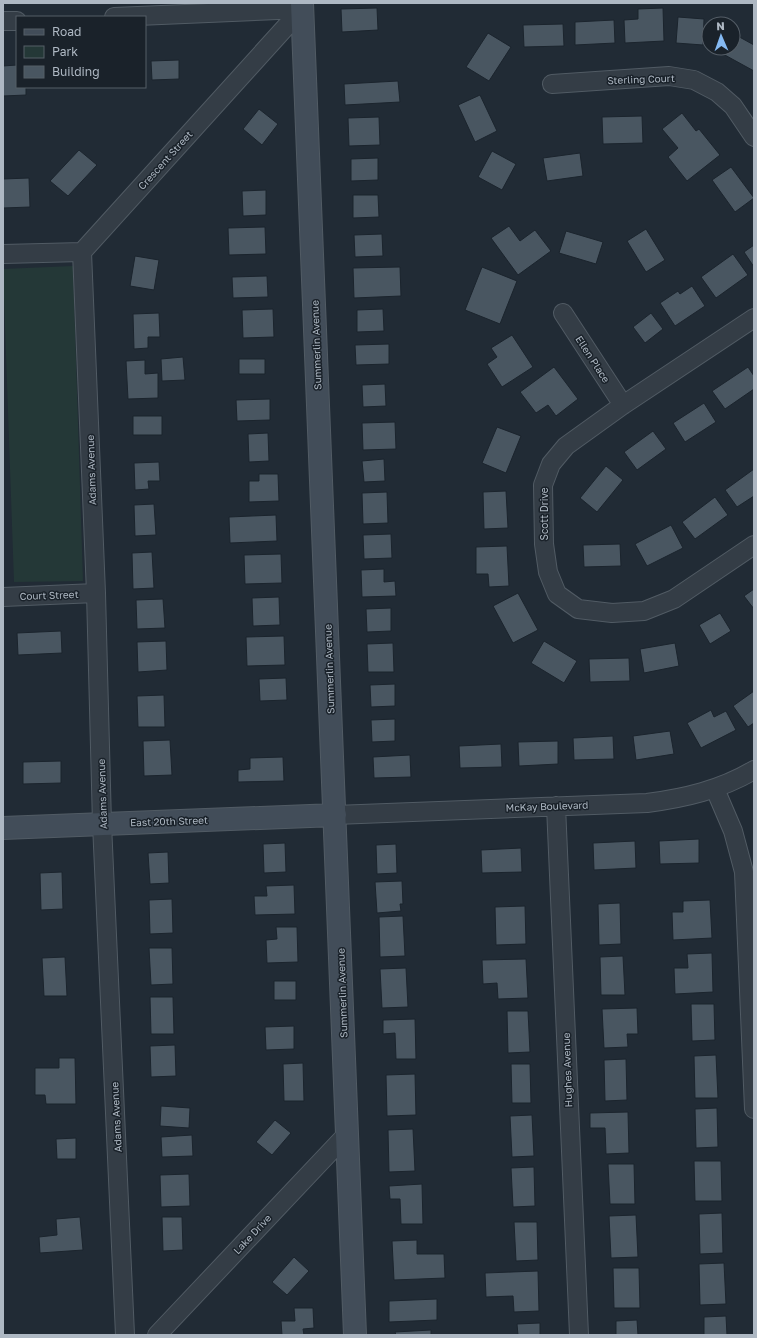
<svg xmlns="http://www.w3.org/2000/svg" width="757" height="1338" font-family="'Golos Text',sans-serif">
<style>
.green{fill:#243837}
.building{fill:#495661;stroke:#1b242d}
.lines{fill:none;stroke-linecap:round;stroke-linejoin:round}
.street-casing{stroke:#515b64;stroke-width:20}
.secondary-casing{stroke:#515b64;stroke-width:24}
.street{stroke:#343d46;stroke-width:18}
.secondary{stroke:#424d59;stroke-width:22}
.labels{text-anchor:middle;dominant-baseline:central;stroke-width:3;stroke-linejoin:round;paint-order:stroke}
.street-label{font-size:10px;fill:#aeb8c3;stroke:#1a222a}
</style>
<rect width="100%" height="100%" fill="#212b35"/>
<!-- green -->
<path class="green" d="M 73,266 L 83,581 L 14,582 L 3,269 Z"/>
<!-- building -->
<path class="building" d="M 377,8 L 378,30 L 342,32 L 341,9 Z
M 663,8 L 664,41 L 625,43 L 624,20 L 638,19 L 638,9 Z
M 678,17 L 704,19 L 703,45 L 676,43 Z
M 614,20 L 615,43 L 575,45 L 575,22 Z
M 563,24 L 564,46 L 524,47 L 523,25 Z
M 488,33 L 511,47 L 489,81 L 466,67 Z
M 734,34 L 754,45 L 754,71 L 723,54 L 726,48 L 733,48 Z
M 179,60 L 179,79 L 152,80 L 151,61 Z
M 17,65 L 17,87 L 26,87 L 26,95 L 3,96 L 3,66 Z
M 398,81 L 400,102 L 345,105 L 344,84 Z
M 480,95 L 497,131 L 475,142 L 458,105 Z
M 259,109 L 278,124 L 262,145 L 243,129 Z
M 682,113 L 696,131 L 699,129 L 720,155 L 687,181 L 668,157 L 678,148 L 662,129 Z
M 642,116 L 643,143 L 603,144 L 602,117 Z
M 379,117 L 380,145 L 349,146 L 348,118 Z
M 79,150 L 97,165 L 68,196 L 50,181 Z
M 492,151 L 516,164 L 502,190 L 478,177 Z
M 580,153 L 583,176 L 547,181 L 543,158 Z
M 378,158 L 378,180 L 351,181 L 351,159 Z
M 731,167 L 754,198 L 735,212 L 712,180 Z
M 29,178 L 30,207 L 3,208 L 3,179 Z
M 266,190 L 266,215 L 243,216 L 242,191 Z
M 353,195 L 378,195 L 379,217 L 353,218 Z
M 509,226 L 520,241 L 535,230 L 551,251 L 518,275 L 491,238 Z
M 265,227 L 266,254 L 229,255 L 228,228 Z
M 646,229 L 665,260 L 646,272 L 627,241 Z
M 566,231 L 603,242 L 596,264 L 559,253 Z
M 382,234 L 383,256 L 355,257 L 354,235 Z
M 754,245 L 754,267 L 744,252 Z
M 733,254 L 748,275 L 716,298 L 701,277 Z
M 135,256 L 159,260 L 154,290 L 130,286 Z
M 400,267 L 401,296 L 354,298 L 353,268 Z
M 482,267 L 517,281 L 500,324 L 465,310 Z
M 267,276 L 268,297 L 233,298 L 232,277 Z
M 692,286 L 705,306 L 675,326 L 660,303 L 678,291 L 680,294 Z
M 273,309 L 274,337 L 243,338 L 242,310 Z
M 383,309 L 384,331 L 357,332 L 357,310 Z
M 159,313 L 160,337 L 148,337 L 148,348 L 134,349 L 133,314 Z
M 651,313 L 663,329 L 645,343 L 633,327 Z
M 512,335 L 533,367 L 502,387 L 487,364 L 497,357 L 491,348 Z
M 389,344 L 389,364 L 356,365 L 355,345 Z
M 183,357 L 185,380 L 162,381 L 161,359 Z
M 239,359 L 265,359 L 265,374 L 239,374 Z
M 145,360 L 145,374 L 158,373 L 158,398 L 128,399 L 126,361 Z
M 554,367 L 578,399 L 556,416 L 548,405 L 536,413 L 520,392 Z
M 748,367 L 754,376 L 754,389 L 725,409 L 712,391 Z
M 385,384 L 386,406 L 363,407 L 362,385 Z
M 270,399 L 270,420 L 237,421 L 236,400 Z
M 704,403 L 716,422 L 685,442 L 673,423 Z
M 133,416 L 162,416 L 162,435 L 133,435 Z
M 395,422 L 396,449 L 363,450 L 362,423 Z
M 497,427 L 521,436 L 506,473 L 482,463 Z
M 653,431 L 666,449 L 637,470 L 624,452 Z
M 268,433 L 269,461 L 249,462 L 248,434 Z
M 384,459 L 385,481 L 364,482 L 362,461 Z
M 159,462 L 160,481 L 148,481 L 149,489 L 135,490 L 134,463 Z
M 606,466 L 623,480 L 597,512 L 580,498 Z
M 754,469 L 754,496 L 737,507 L 725,490 Z
M 259,474 L 278,474 L 279,501 L 249,502 L 249,481 L 259,481 Z
M 506,491 L 508,528 L 484,529 L 483,492 Z
M 387,492 L 388,523 L 363,524 L 362,493 Z
M 715,497 L 728,515 L 695,539 L 682,522 Z
M 154,504 L 156,535 L 135,536 L 134,505 Z
M 276,515 L 277,541 L 230,543 L 229,517 Z
M 671,525 L 683,548 L 647,566 L 635,544 Z
M 391,534 L 392,558 L 364,559 L 363,535 Z
M 620,544 L 621,566 L 584,567 L 583,545 Z
M 507,546 L 509,586 L 489,587 L 488,574 L 476,574 L 476,547 Z
M 152,552 L 154,588 L 133,589 L 132,553 Z
M 281,554 L 282,583 L 245,584 L 244,555 Z
M 384,569 L 384,582 L 395,581 L 396,596 L 362,597 L 361,570 Z
M 754,589 L 754,609 L 744,596 Z
M 518,593 L 538,630 L 513,643 L 493,606 Z
M 279,597 L 280,625 L 253,626 L 252,598 Z
M 163,599 L 165,628 L 137,629 L 136,600 Z
M 391,608 L 391,631 L 367,632 L 366,609 Z
M 720,613 L 731,631 L 710,644 L 699,625 Z
M 61,631 L 62,653 L 18,655 L 17,633 Z
M 284,636 L 285,665 L 247,666 L 246,637 Z
M 166,641 L 167,670 L 138,672 L 137,642 Z
M 544,641 L 577,661 L 564,683 L 531,663 Z
M 393,643 L 394,672 L 368,672 L 367,644 Z
M 675,643 L 679,666 L 644,673 L 640,649 Z
M 629,658 L 630,681 L 590,682 L 589,659 Z
M 286,678 L 287,700 L 260,701 L 259,679 Z
M 395,684 L 395,706 L 371,707 L 370,685 Z
M 754,691 L 754,723 L 748,727 L 733,706 Z
M 164,695 L 165,727 L 138,727 L 137,696 Z
M 711,710 L 714,717 L 726,711 L 736,730 L 701,748 L 687,723 Z
M 395,719 L 395,741 L 372,742 L 371,720 Z
M 670,731 L 674,754 L 636,760 L 633,736 Z
M 613,736 L 614,759 L 574,760 L 573,738 Z
M 170,740 L 172,775 L 144,776 L 143,741 Z
M 558,741 L 558,764 L 519,766 L 518,742 Z
M 501,744 L 502,767 L 460,768 L 459,746 Z
M 410,755 L 411,777 L 374,778 L 373,757 Z
M 283,757 L 284,781 L 238,782 L 238,770 L 250,769 L 250,758 Z
M 61,761 L 61,783 L 23,784 L 23,762 Z
M 699,839 L 699,863 L 660,864 L 659,841 Z
M 635,841 L 636,868 L 594,870 L 593,843 Z
M 285,843 L 286,872 L 264,873 L 263,844 Z
M 396,844 L 397,873 L 377,874 L 376,845 Z
M 521,848 L 522,872 L 482,873 L 481,850 Z
M 168,852 L 169,883 L 150,884 L 148,853 Z
M 62,872 L 63,909 L 41,910 L 40,873 Z
M 402,881 L 403,904 L 400,904 L 401,911 L 377,913 L 375,882 Z
M 294,885 L 295,914 L 255,915 L 254,896 L 267,896 L 266,886 Z
M 172,899 L 173,933 L 150,934 L 149,900 Z
M 710,900 L 712,938 L 673,940 L 672,912 L 683,912 L 683,901 Z
M 620,903 L 621,944 L 599,945 L 598,904 Z
M 525,906 L 526,944 L 496,945 L 495,907 Z
M 403,916 L 405,956 L 380,957 L 379,917 Z
M 276,927 L 297,927 L 298,962 L 267,963 L 266,940 L 277,939 Z
M 149,948 L 172,948 L 173,984 L 151,985 Z
M 712,953 L 713,992 L 675,994 L 674,968 L 688,968 L 687,954 Z
M 623,956 L 625,995 L 601,995 L 600,957 Z
M 65,957 L 67,996 L 44,996 L 42,958 Z
M 526,959 L 528,998 L 498,999 L 497,983 L 483,984 L 482,960 Z
M 406,968 L 408,1007 L 382,1008 L 380,969 Z
M 274,981 L 296,981 L 296,1000 L 274,1000 Z
M 150,997 L 173,997 L 174,1034 L 151,1034 Z
M 691,1004 L 714,1004 L 715,1040 L 692,1041 Z
M 637,1008 L 638,1034 L 627,1034 L 628,1047 L 604,1048 L 602,1009 Z
M 507,1011 L 528,1011 L 530,1052 L 508,1053 Z
M 415,1019 L 416,1059 L 396,1059 L 395,1033 L 383,1034 L 383,1020 Z
M 294,1026 L 294,1049 L 266,1050 L 265,1027 Z
M 175,1045 L 176,1076 L 151,1077 L 150,1046 Z
M 716,1055 L 718,1098 L 695,1098 L 694,1056 Z
M 59,1058 L 75,1058 L 76,1104 L 46,1104 L 45,1095 L 35,1095 L 35,1068 L 59,1068 Z
M 626,1059 L 627,1100 L 605,1101 L 604,1060 Z
M 303,1063 L 304,1101 L 284,1101 L 283,1064 Z
M 511,1064 L 530,1064 L 531,1103 L 512,1103 Z
M 415,1074 L 416,1115 L 387,1116 L 386,1075 Z
M 161,1106 L 190,1108 L 189,1128 L 160,1126 Z
M 717,1108 L 718,1147 L 696,1148 L 695,1109 Z
M 628,1112 L 629,1153 L 606,1154 L 605,1128 L 590,1128 L 590,1113 Z
M 532,1115 L 534,1156 L 512,1157 L 510,1116 Z
M 275,1120 L 291,1133 L 272,1155 L 256,1142 Z
M 413,1129 L 415,1171 L 389,1172 L 388,1130 Z
M 192,1135 L 193,1156 L 162,1157 L 161,1137 Z
M 76,1138 L 76,1159 L 57,1159 L 56,1139 Z
M 694,1161 L 721,1161 L 722,1201 L 695,1201 Z
M 608,1164 L 634,1164 L 635,1204 L 610,1204 Z
M 534,1167 L 535,1206 L 513,1207 L 511,1168 Z
M 189,1174 L 190,1206 L 161,1207 L 160,1175 Z
M 422,1184 L 423,1224 L 401,1224 L 400,1199 L 390,1199 L 389,1186 Z
M 722,1213 L 723,1253 L 700,1254 L 699,1214 Z
M 636,1215 L 638,1257 L 611,1258 L 609,1216 Z
M 80,1217 L 83,1250 L 40,1253 L 39,1237 L 57,1235 L 56,1219 Z
M 162,1217 L 182,1217 L 183,1250 L 163,1251 Z
M 514,1222 L 537,1222 L 538,1260 L 516,1261 Z
M 417,1240 L 417,1254 L 444,1254 L 445,1278 L 394,1280 L 392,1241 Z
M 294,1257 L 309,1271 L 287,1295 L 272,1282 Z
M 724,1263 L 726,1304 L 700,1305 L 699,1264 Z
M 613,1268 L 639,1268 L 640,1308 L 614,1308 Z
M 538,1271 L 539,1311 L 514,1312 L 513,1296 L 486,1297 L 485,1273 Z
M 437,1299 L 437,1320 L 389,1322 L 389,1301 Z
M 294,1308 L 313,1308 L 314,1328 L 303,1329 L 304,1335 L 282,1335 L 281,1321 L 295,1321 Z
M 726,1316 L 727,1335 L 704,1335 L 704,1317 Z
M 637,1320 L 638,1335 L 616,1335 L 616,1321 Z
M 540,1323 L 540,1335 L 518,1335 L 517,1324 Z
M 431,1330 L 431,1335 L 396,1335 L 395,1332 Z"/>
<g class="lines">
<defs>
<path id="street" d="M 114,17 L 302,9
M 3,21 L 17,21
M 552,84 L 669,76 L 694,80 L 717,92 L 733,106 L 754,137
M 82,252 L 96,593 L 102,824 L 125,1335
M 3,254 L 82,252 L 302,9
M 563,313 L 623,405
M 754,318 L 623,405 L 566,446 L 551,464 L 543,485 L 544,544 L 548,572 L 557,594 L 578,609 L 612,613 L 644,611 L 674,599 L 754,545
M 3,597 L 96,593
M 715,789 L 733,831 L 744,872 L 754,1109
M 556,806 L 579,1335
M 335,815 L 647,803 C 685,798 720,790 754,770
M 157,1335 L 347,1134"/>
<path id="secondary" d="M 302,3 L 355,1335
M 3,828 L 335,815"/>
</defs>
<!-- street casing -->
<use href="#street" class="street-casing"/>
<!-- secondary casing -->
<use href="#secondary" class="secondary-casing"/>
<!-- street -->
<use href="#street" class="street"/>
<!-- secondary -->
<use href="#secondary" class="secondary"/>
</g>
<g class="labels">
<!-- street labels -->
<g class="street-label">
<text transform="translate(641 79) rotate(-2)">Sterling Court</text>
<text transform="translate(165 160) rotate(-48)">Crescent Street</text>
<text transform="translate(316 345) rotate(-92)">Summerlin Avenue</text>
<text transform="translate(593 359) rotate(57)">Ellen Place</text>
<text transform="translate(91 470) rotate(-92)">Adams Avenue</text>
<text transform="translate(544 514) rotate(-90)">Scott Drive</text>
<text transform="translate(49 595) rotate(-2)">Court Street</text>
<text transform="translate(329 669) rotate(-92)">Summerlin Avenue</text>
<text transform="translate(102 794) rotate(-92)">Adams Avenue</text>
<text transform="translate(547 806) rotate(-2)">McKay Boulevard</text>
<text transform="translate(169 821) rotate(-2)">East 20th Street</text>
<text transform="translate(342 993) rotate(-92)">Summerlin Avenue</text>
<text transform="translate(567 1070) rotate(-92)">Hughes Avenue</text>
<text transform="translate(116 1117) rotate(-93)">Adams Avenue</text>
<text transform="translate(252 1234) rotate(-47)">Lake Drive</text>
</g>
</g>
<!-- border -->
<rect width="757" height="1338" fill="none" stroke="#aeb8c3" stroke-width="8"/>
<!-- legend -->
<rect x="16" y="16" width="130" height="72" fill="#1a222a" stroke="#555e67"/>
<rect x="24" y="29" width="20" height="6" fill="#424d59" stroke="#555e67"/>
<text x="52" y="36" font-size="12" fill="#aeb8c3">Road</text>
<rect x="24" y="46" width="20" height="12" fill="#243837" stroke="#555e67"/>
<text x="52" y="56" font-size="12" fill="#aeb8c3">Park</text>
<rect x="24" y="66" width="20" height="12" fill="#495661" stroke="#555e67"/>
<text x="52" y="76" font-size="12" fill="#aeb8c3">Building</text>
<!-- north arrow -->
<g transform="translate(721 36) rotate(358)"><circle r="19" fill="#1a222a" stroke="#555e67"/>
<path d="M0-3L7 15L0 10L-7 15Z" fill="#84b9f2"/>
<text y="-6" font-size="11" font-weight="bold" text-anchor="middle" fill="#aeb8c3">N</text>
</g>
</svg>
